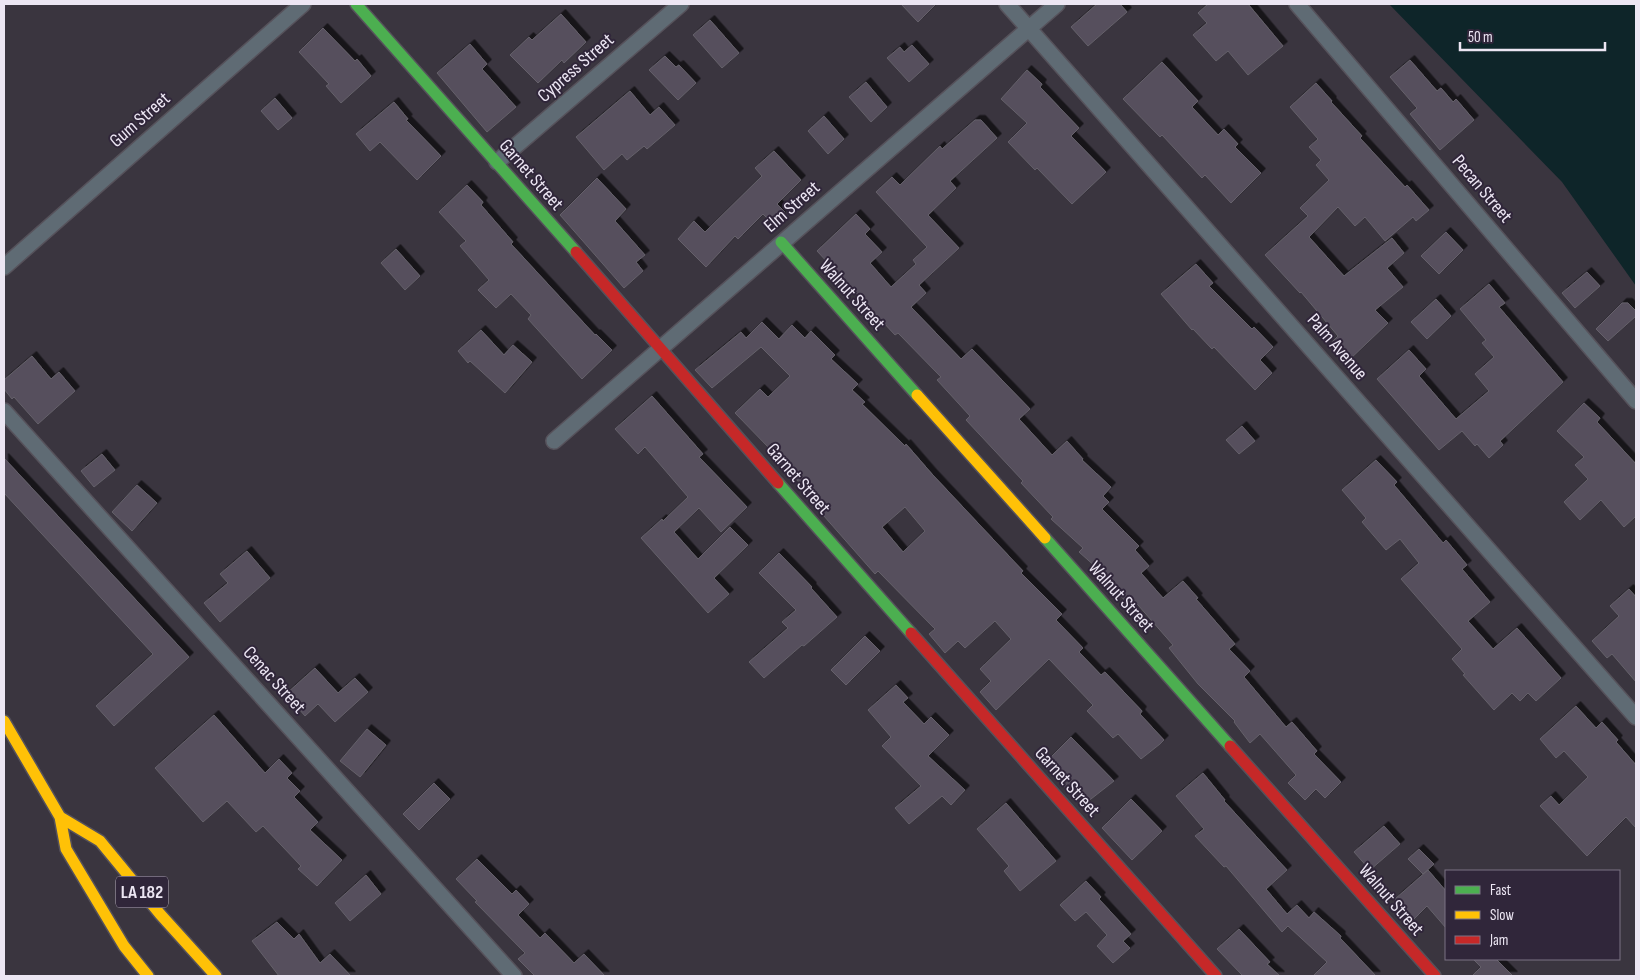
<svg xmlns="http://www.w3.org/2000/svg" width="1640" height="980" font-family="'Sofia Sans Condensed',sans-serif">
<style>
.water{fill:#0e2529}
.building{fill:#564f5d;stroke:#65616a;fill-rule:evenodd;filter:url(#shadow)}
.lines{fill:none;stroke-linecap:round;stroke-linejoin:round}
.street-casing{stroke:#56525b;stroke-width:18}
.fast-casing{stroke:#56525b;stroke-width:14}
.slow-casing{stroke:#56525b;stroke-width:14}
.jam-casing{stroke:#56525b;stroke-width:14}
.street{stroke:#5f6b74;stroke-width:15}
.fast{stroke:#4caf50;stroke-width:11}
.slow{stroke:#ffc107;stroke-width:11}
.jam{stroke:#c62828;stroke-width:11}
.labels{text-anchor:middle;dominant-baseline:central;stroke-width:4;stroke-linejoin:round;paint-order:stroke}
.shield{fill:#30263a;stroke:#b4acbc;stroke-width:1}
.shield-label{font-size:18px;font-weight:bold;fill:#ece6f3}
.street-label{font-size:19px;fill:#ece6f3;stroke:#30263a}
</style>
<defs>
<filter id="shadow"><feDropShadow dx="4.5" dy="-4.5" stdDeviation="0" flood-color="#0009"/></filter>
</defs>
<rect width="100%" height="100%" fill="#3a353f"/>
<!-- water -->
<path class="water" d="M 1389,4 L 1636,4 L 1636,286 L 1562,182 Z"/>
<!-- building -->
<path class="building" d="M 901,4 L 936,4 L 918,22 Z
M 1097,4 L 1120,4 L 1127,12 L 1088,46 L 1071,27 Z
M 1208,4 L 1248,4 L 1283,46 L 1248,75 L 1228,51 L 1216,61 L 1193,35 L 1207,23 L 1198,13 Z
M 561,14 L 586,42 L 564,63 L 562,60 L 538,83 L 510,55 L 529,37 L 532,40 Z
M 710,20 L 739,53 L 722,68 L 693,35 Z
M 323,28 L 355,61 L 357,59 L 371,76 L 341,103 L 326,86 L 329,84 L 299,52 Z
M 470,44 L 487,64 L 482,69 L 516,107 L 487,132 L 437,73 Z
M 912,45 L 929,64 L 909,82 L 887,58 L 900,47 L 904,52 Z
M 665,56 L 676,67 L 679,65 L 696,83 L 678,100 L 649,70 Z
M 1410,60 L 1437,91 L 1441,88 L 1453,102 L 1456,99 L 1474,120 L 1440,150 L 1410,114 L 1417,108 L 1390,77 Z
M 1162,62 L 1198,101 L 1192,107 L 1218,135 L 1224,129 L 1238,144 L 1235,147 L 1261,173 L 1231,203 L 1205,175 L 1202,178 L 1162,135 L 1160,137 L 1123,99 Z
M 1027,70 L 1042,84 L 1040,87 L 1079,128 L 1071,136 L 1106,172 L 1072,204 L 1037,168 L 1035,170 L 1008,142 L 1027,123 L 1001,99 Z
M 866,82 L 887,107 L 871,122 L 849,97 Z
M 1316,83 L 1332,101 L 1331,102 L 1362,136 L 1360,138 L 1405,187 L 1407,185 L 1429,210 L 1416,221 L 1413,217 L 1385,241 L 1365,217 L 1355,226 L 1338,207 L 1309,237 L 1344,276 L 1392,238 L 1404,253 L 1387,268 L 1403,287 L 1375,310 L 1388,323 L 1348,361 L 1331,343 L 1338,336 L 1301,292 L 1300,293 L 1265,255 L 1308,216 L 1300,208 L 1329,180 L 1316,165 L 1321,160 L 1309,147 L 1318,139 L 1290,107 Z
M 630,91 L 650,115 L 659,107 L 675,125 L 647,149 L 644,146 L 627,160 L 622,154 L 604,170 L 576,137 Z
M 275,98 L 292,118 L 278,130 L 261,111 Z
M 394,102 L 408,119 L 406,120 L 441,156 L 417,180 L 380,142 L 370,151 L 356,134 Z
M 824,116 L 844,139 L 828,154 L 808,131 Z
M 975,120 L 981,120 L 997,138 L 950,181 L 956,188 L 928,215 L 959,248 L 919,285 L 926,293 L 911,307 L 961,359 L 972,349 L 1030,409 L 1019,419 L 1052,455 L 1067,441 L 1083,459 L 1082,460 L 1111,487 L 1103,496 L 1109,502 L 1102,509 L 1139,546 L 1135,550 L 1149,566 L 1141,573 L 1163,598 L 1183,581 L 1198,598 L 1196,599 L 1235,644 L 1229,649 L 1250,671 L 1244,677 L 1286,727 L 1292,722 L 1317,751 L 1314,754 L 1341,782 L 1325,798 L 1316,789 L 1305,800 L 1288,783 L 1296,775 L 1260,734 L 1250,743 L 1234,722 L 1235,721 L 1198,684 L 1169,648 L 1173,645 L 1131,597 L 1126,602 L 1097,568 L 1079,552 L 1083,548 L 1051,519 L 1053,517 L 1021,483 L 1023,481 L 966,420 L 970,416 L 937,380 L 941,377 L 898,333 L 895,335 L 817,251 L 856,214 L 870,229 L 865,234 L 882,252 L 870,263 L 891,287 L 916,264 L 913,260 L 927,247 L 876,192 L 892,177 L 900,185 L 940,146 L 942,149 Z
M 774,151 L 801,180 L 777,204 L 785,212 L 773,224 L 763,214 L 738,239 L 735,236 L 706,267 L 678,239 L 694,221 L 705,232 L 762,176 L 755,168 Z
M 597,178 L 626,209 L 615,221 L 645,255 L 636,262 L 643,271 L 624,288 L 560,215 Z
M 467,185 L 483,202 L 481,205 L 513,242 L 511,244 L 595,335 L 596,334 L 612,350 L 582,379 L 528,319 L 531,315 L 511,294 L 496,308 L 478,290 L 489,280 L 460,246 L 466,241 L 439,212 Z
M 1446,232 L 1463,250 L 1439,274 L 1421,256 Z
M 396,249 L 420,276 L 405,290 L 381,263 Z
M 1196,264 L 1213,283 L 1209,286 L 1252,329 L 1254,327 L 1273,347 L 1260,360 L 1272,373 L 1255,390 L 1214,347 L 1212,349 L 1193,329 L 1192,330 L 1161,294 Z
M 1587,272 L 1600,286 L 1575,308 L 1562,293 Z
M 1489,284 L 1505,303 L 1499,307 L 1563,382 L 1500,441 L 1503,445 L 1489,458 L 1477,444 L 1475,446 L 1462,431 L 1439,450 L 1377,379 L 1409,350 L 1426,369 L 1419,376 L 1456,419 L 1489,391 L 1475,374 L 1494,357 L 1482,343 L 1486,340 L 1460,309 Z
M 1436,299 L 1451,316 L 1427,339 L 1411,322 Z
M 1622,303 L 1628,303 L 1636,311 L 1636,316 L 1608,341 L 1596,329 Z
M 762,322 L 779,339 L 792,325 L 805,338 L 811,331 L 835,355 L 831,359 L 858,384 L 852,390 L 865,402 L 862,404 L 905,446 L 906,444 L 932,474 L 1023,571 L 1021,573 L 1062,614 L 1056,620 L 1083,648 L 1079,652 L 1101,675 L 1105,672 L 1142,711 L 1140,714 L 1164,740 L 1160,744 L 1141,759 L 1118,734 L 1113,738 L 1087,711 L 1093,705 L 1049,659 L 996,710 L 980,692 L 991,681 L 980,669 L 1011,639 L 995,621 L 965,648 L 958,641 L 945,653 L 929,634 L 935,629 L 878,571 L 875,574 L 801,490 L 804,487 L 767,451 L 770,449 L 735,413 L 760,389 L 768,397 L 790,376 L 761,347 L 712,388 L 695,370 L 741,332 L 746,338 ZM 905,507 L 925,531 L 903,552 L 882,527 Z
M 481,330 L 504,355 L 513,345 L 532,362 L 505,393 L 470,361 L 468,363 L 458,351 Z
M 32,356 L 51,379 L 59,372 L 75,391 L 38,424 L 14,397 L 12,399 L 4,389 L 4,380 Z
M 652,396 L 703,454 L 699,457 L 747,507 L 721,532 L 699,508 L 674,532 L 698,559 L 730,527 L 748,545 L 714,578 L 729,594 L 708,613 L 641,538 L 662,519 L 663,521 L 688,497 L 645,447 L 638,454 L 615,429 Z
M 1584,403 L 1600,418 L 1597,422 L 1636,464 L 1636,516 L 1624,527 L 1601,500 L 1580,520 L 1564,502 L 1588,479 L 1575,465 L 1584,457 L 1557,431 Z
M 1242,426 L 1255,441 L 1239,454 L 1226,440 Z
M 102,454 L 115,470 L 94,487 L 81,471 Z
M 4,458 L 189,657 L 114,726 L 96,706 L 153,654 L 4,493 Z
M 1376,460 L 1397,482 L 1394,485 L 1443,543 L 1446,540 L 1467,565 L 1462,569 L 1490,602 L 1468,621 L 1493,649 L 1517,628 L 1561,678 L 1536,701 L 1528,693 L 1520,701 L 1512,693 L 1494,710 L 1463,675 L 1465,674 L 1452,659 L 1462,649 L 1401,579 L 1419,563 L 1400,539 L 1386,550 L 1362,522 L 1366,518 L 1342,490 Z
M 137,485 L 157,503 L 132,531 L 112,512 Z
M 247,551 L 270,578 L 220,622 L 204,603 L 228,583 L 220,574 Z
M 779,553 L 812,587 L 811,588 L 837,617 L 804,646 L 802,645 L 764,678 L 749,662 L 788,628 L 782,622 L 796,610 L 759,573 Z
M 1629,589 L 1636,597 L 1636,682 L 1612,654 L 1607,658 L 1592,641 L 1619,616 L 1610,606 Z
M 865,636 L 880,651 L 846,685 L 831,670 Z
M 315,668 L 338,693 L 355,678 L 368,692 L 335,722 L 318,704 L 305,716 L 286,694 Z
M 896,685 L 908,698 L 903,702 L 924,724 L 931,717 L 949,735 L 928,756 L 965,790 L 951,805 L 942,796 L 909,824 L 895,808 L 921,786 L 882,746 L 891,737 L 868,710 Z
M 1576,706 L 1596,728 L 1602,722 L 1618,740 L 1616,742 L 1636,765 L 1636,828 L 1626,817 L 1587,856 L 1540,806 L 1551,796 L 1559,805 L 1588,777 L 1564,751 L 1556,758 L 1540,739 Z
M 214,715 L 265,773 L 279,759 L 292,773 L 287,778 L 300,791 L 294,797 L 318,822 L 310,830 L 342,860 L 317,886 L 298,869 L 301,866 L 263,826 L 256,832 L 227,801 L 203,822 L 155,768 Z
M 367,729 L 386,745 L 360,777 L 340,761 Z
M 1071,737 L 1114,781 L 1082,806 L 1044,764 Z
M 1203,773 L 1225,800 L 1224,801 L 1287,870 L 1266,889 L 1287,914 L 1297,905 L 1309,918 L 1314,912 L 1341,936 L 1340,938 L 1376,976 L 1313,976 L 1327,962 L 1288,926 L 1282,932 L 1226,866 L 1224,867 L 1195,836 L 1204,829 L 1176,796 Z
M 434,783 L 450,799 L 419,830 L 403,814 Z
M 1131,799 L 1162,831 L 1132,860 L 1102,828 Z
M 1006,803 L 1056,861 L 1020,891 L 1004,871 L 1009,866 L 977,829 Z
M 1384,826 L 1400,844 L 1370,870 L 1354,852 Z
M 1419,849 L 1434,864 L 1423,874 L 1408,859 Z
M 477,859 L 512,894 L 516,890 L 529,904 L 518,915 L 540,938 L 545,933 L 574,963 L 584,954 L 605,976 L 535,976 L 518,959 L 525,953 L 475,902 L 477,901 L 456,879 Z
M 1428,870 L 1446,891 L 1446,928 L 1427,906 L 1414,919 L 1395,899 Z
M 366,875 L 381,894 L 350,921 L 335,903 Z
M 1086,881 L 1101,897 L 1099,899 L 1131,934 L 1123,941 L 1130,948 L 1113,963 L 1097,946 L 1107,935 L 1086,912 L 1075,921 L 1060,905 Z
M 277,922 L 294,939 L 299,934 L 320,963 L 330,954 L 351,976 L 279,976 L 252,941 Z
M 1239,929 L 1270,962 L 1267,964 L 1280,976 L 1243,976 L 1217,949 Z
M 1473,959 L 1496,959 L 1513,976 L 1472,976 L 1481,967 Z"/>
<g class="lines">
<defs>
<path id="street" d="M 1007,4 L 1636,717
M 1297,4 L 1636,401
M 497,162 L 681,4
M 4,267 L 303,4
M 4,411 L 514,976
M 554,441 L 1057,4"/>
<path id="fast" d="M 356,4 L 576,252
M 781,242 L 917,395
M 778,483 L 911,633
M 1045,538 L 1230,746"/>
<path id="slow" d="M 917,395 L 1045,538
M 4,721 L 60,817 L 66,849 L 124,946 L 148,976
M 60,817 L 100,841 L 160,914 L 216,976"/>
<path id="jam" d="M 576,252 L 778,483
M 911,633 L 1216,976
M 1230,746 L 1435,976"/>
</defs>
<!-- street casing -->
<use href="#street" class="street-casing"/>
<!-- fast casing -->
<use href="#fast" class="fast-casing"/>
<!-- slow casing -->
<use href="#slow" class="slow-casing"/>
<!-- jam casing -->
<use href="#jam" class="jam-casing"/>
<!-- street -->
<use href="#street" class="street"/>
<!-- fast -->
<use href="#fast" class="fast"/>
<!-- slow -->
<use href="#slow" class="slow"/>
<!-- jam -->
<use href="#jam" class="jam"/>
</g>
<g class="labels">
<!-- shield labels -->
<rect class="shield" x="116" y="876.5" width="52" height="31" rx="4"/>
<g class="shield-label">
<text x="142" y="892">LA 182</text>
</g>
<!-- street labels -->
<g class="street-label">
<text transform="translate(576 68) rotate(-41)">Cypress Street</text>
<text transform="translate(140 120) rotate(-41)">Gum Street</text>
<text transform="translate(531 175) rotate(49)">Garnet Street</text>
<text transform="translate(1482 189) rotate(50)">Pecan Street</text>
<text transform="translate(792 207) rotate(-41)">Elm Street</text>
<text transform="translate(852 295) rotate(48)">Walnut Street</text>
<text transform="translate(1337 347) rotate(49)">Palm Avenue</text>
<text transform="translate(798 479) rotate(49)">Garnet Street</text>
<text transform="translate(1121 597) rotate(48)">Walnut Street</text>
<text transform="translate(274 680) rotate(48)">Cenac Street</text>
<text transform="translate(1067 782) rotate(48)">Garnet Street</text>
<text transform="translate(1391 900) rotate(49)">Walnut Street</text>
</g>
</g>
<!-- border -->
<rect width="1640" height="980" fill="none" stroke="#ece6f3" stroke-width="10"/>
<!-- legend -->
<rect x="1445" y="870" width="175" height="90" fill="#30263a" stroke="#7b7384"/>
<rect x="1455" y="886" width="25" height="8" fill="#4caf50" stroke="#7b7384"/>
<text x="1490" y="895" font-size="15" fill="#ece6f3">Fast</text>
<rect x="1455" y="911" width="25" height="8" fill="#ffc107" stroke="#7b7384"/>
<text x="1490" y="920" font-size="15" fill="#ece6f3">Slow</text>
<rect x="1455" y="936" width="25" height="8" fill="#c62828" stroke="#7b7384"/>
<text x="1490" y="945" font-size="15" fill="#ece6f3">Jam</text>
<!-- scale -->
<path d="M1460 42v8h145v-8" fill="none" stroke="#ece6f3" stroke-width="2.5"/>
<text x="1468" y="42" font-size="15" fill="#ece6f3" stroke="#30263a" stroke-width="4" paint-order="stroke">50 m</text>
</svg>
